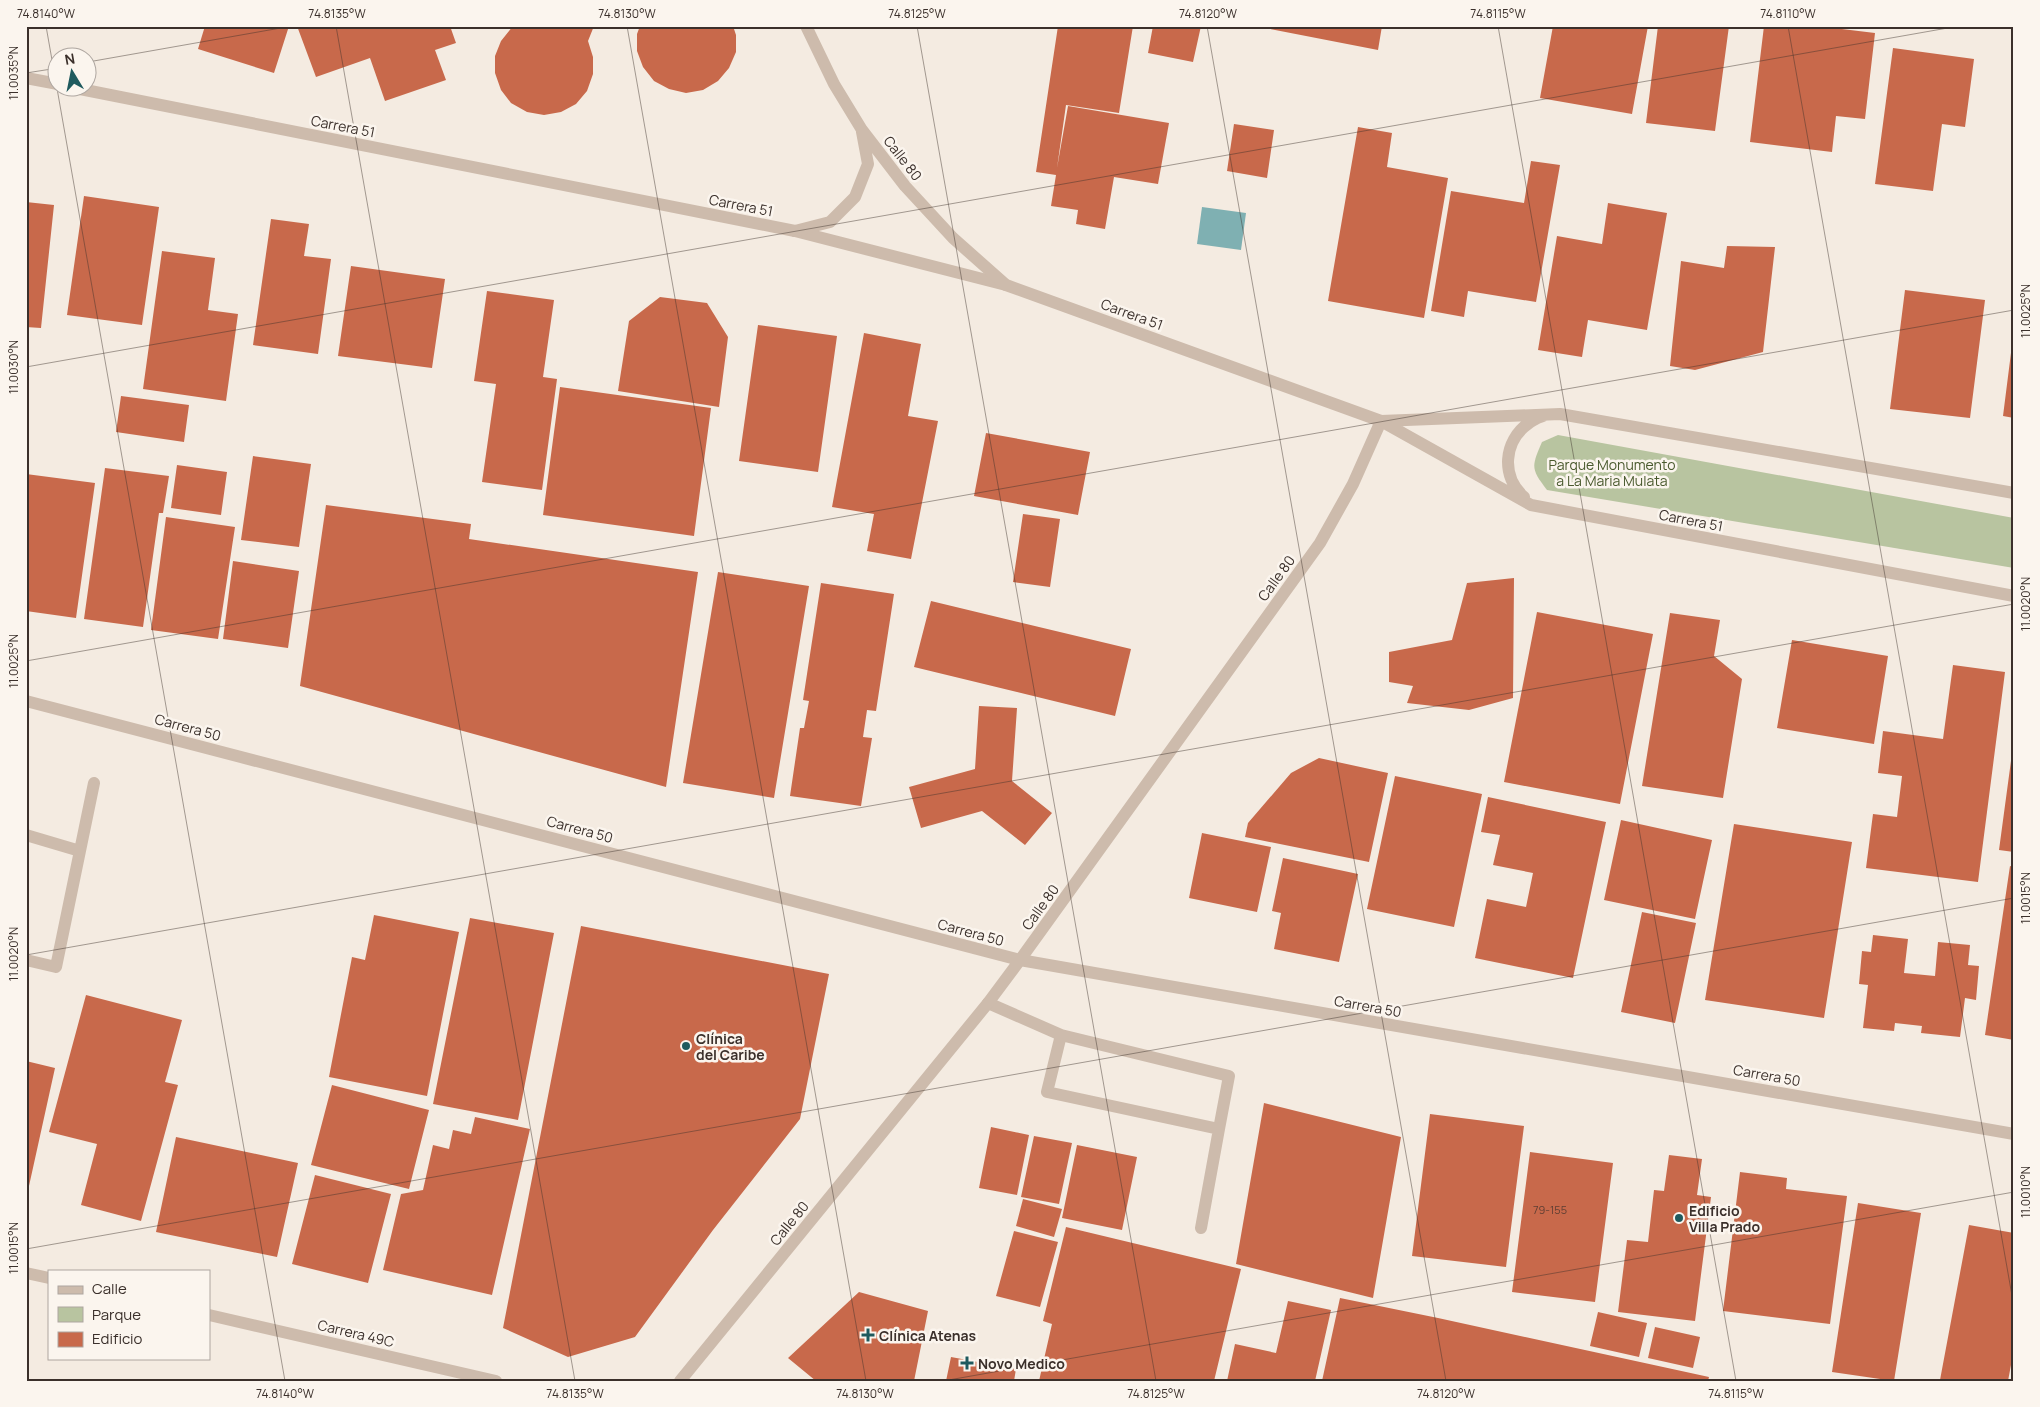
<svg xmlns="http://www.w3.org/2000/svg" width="2040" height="1407" font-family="Manrope,sans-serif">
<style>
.green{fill:#b8c4a0}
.water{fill:#7fb0b2}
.building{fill:#c8694b}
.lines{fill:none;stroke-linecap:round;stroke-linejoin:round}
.service{stroke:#cdbbac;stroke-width:12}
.minor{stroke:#cdbbac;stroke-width:12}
.tertiary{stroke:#cdbbac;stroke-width:12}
.ticks{fill:none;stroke:#3b302b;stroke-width:1;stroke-opacity:0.45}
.poi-dot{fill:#1f5a5e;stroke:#fbf5ee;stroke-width:2}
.labels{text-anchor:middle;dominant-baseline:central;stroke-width:5;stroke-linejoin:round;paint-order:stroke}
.number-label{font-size:11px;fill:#5e3e33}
.street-label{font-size:14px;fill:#3b302b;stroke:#fbf5ee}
.park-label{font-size:14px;fill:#4a5a2e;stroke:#fbf5ee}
.poi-label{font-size:14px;font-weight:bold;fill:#3b302b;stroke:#fbf5ee;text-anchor:start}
.neatline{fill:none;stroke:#3b302b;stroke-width:2}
.ticks-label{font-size:12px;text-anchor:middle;fill:#3b302b}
</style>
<rect width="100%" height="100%" fill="#f4ebe1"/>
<!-- green -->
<path class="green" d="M 1558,435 L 2014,518 L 2014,568 L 1547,490 C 1531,469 1531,467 1542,442 Z"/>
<!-- water -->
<path class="water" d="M 1202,207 L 1246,213 L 1241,250 L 1197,244 Z"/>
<!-- building -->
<path class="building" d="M 205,26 L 289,26 L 274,73 L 198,49 Z
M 297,26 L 450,26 L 456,43 L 435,50 L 446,80 L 385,101 L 370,58 L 316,77 Z
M 513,26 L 594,26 L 588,41 L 593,57 L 593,74 L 587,91 L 576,104 L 561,112 L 544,115 L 527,112 L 511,103 L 501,90 L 495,73 L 495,56 L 501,41 Z
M 640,26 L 733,26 L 736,35 L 736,52 L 729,68 L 718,81 L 703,90 L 686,93 L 669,89 L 654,81 L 643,67 L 637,51 L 637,34 Z
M 1058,26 L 1133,26 L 1119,113 L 1066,105 L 1057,168 L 1068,106 L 1169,123 L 1158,184 L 1114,177 L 1105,229 L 1076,224 L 1078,210 L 1051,206 L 1056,175 L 1036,172 Z
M 1153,26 L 1201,26 L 1193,62 L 1148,53 Z
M 1255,26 L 1382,26 L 1378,50 Z
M 1553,26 L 1648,26 L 1632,114 L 1540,98 Z
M 1658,26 L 1729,26 L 1715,131 L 1646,123 Z
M 1764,26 L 1817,26 L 1875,33 L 1865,119 L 1836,116 L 1832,152 L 1750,142 Z
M 1893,48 L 1974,59 L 1965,127 L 1942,124 L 1933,191 L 1875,184 Z
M 1234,124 L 1274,130 L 1267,178 L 1227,171 Z
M 1358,127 L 1392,133 L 1387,167 L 1448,178 L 1424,318 L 1328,301 Z
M 1531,161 L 1560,165 L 1536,302 L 1468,291 L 1464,317 L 1431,311 L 1451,191 L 1524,203 Z
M 84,196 L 159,207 L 142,325 L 67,315 Z
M 26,202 L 54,205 L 41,328 L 26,327 Z
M 1608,203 L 1667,213 L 1647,330 L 1588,320 L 1582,357 L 1538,350 L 1557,236 L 1602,244 Z
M 271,219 L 309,224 L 304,256 L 331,259 L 318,354 L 253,345 Z
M 1727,246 L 1775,247 L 1763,352 L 1695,370 L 1670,366 L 1681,261 L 1724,268 Z
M 162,251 L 215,258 L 208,310 L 238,314 L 226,401 L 143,389 Z
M 351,266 L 445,279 L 432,368 L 338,356 Z
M 1905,290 L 1985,300 L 1970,418 L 1890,409 Z
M 487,291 L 554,300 L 543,377 L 557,379 L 542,490 L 482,482 L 496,384 L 474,381 Z
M 660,297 L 707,303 L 728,337 L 719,407 L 618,391 L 629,321 Z
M 758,325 L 837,336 L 818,472 L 739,461 Z
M 864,333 L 921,344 L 908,416 L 938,421 L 911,559 L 867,551 L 874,514 L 832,507 Z
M 2013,337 L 2014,337 L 2014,418 L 2003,416 Z
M 560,387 L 711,408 L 694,536 L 543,515 Z
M 121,396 L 189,405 L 184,442 L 116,432 Z
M 986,433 L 1090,452 L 1078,515 L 974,496 Z
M 253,456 L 311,464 L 299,547 L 241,540 Z
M 177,465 L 227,472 L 221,515 L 171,508 Z
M 105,468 L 169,476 L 163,513 L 159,513 L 143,627 L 84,619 Z
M 26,474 L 95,483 L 76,618 L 26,611 Z
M 326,505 L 471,524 L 469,539 L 698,572 L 666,787 L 300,686 Z
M 1023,514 L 1060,519 L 1050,587 L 1013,582 Z
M 166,517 L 235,527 L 218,639 L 151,630 Z
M 233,561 L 299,571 L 288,648 L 223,639 Z
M 718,572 L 809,586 L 774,798 L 683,783 Z
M 1514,578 L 1513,698 L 1469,710 L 1407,703 L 1413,686 L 1389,682 L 1389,652 L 1452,640 L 1467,583 Z
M 821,583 L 894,594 L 876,711 L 867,710 L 863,737 L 872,738 L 861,806 L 790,796 L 800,728 L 804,728 L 809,701 L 803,700 Z
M 931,601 L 1131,649 L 1115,716 L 914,667 Z
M 1537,612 L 1653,634 L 1620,804 L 1504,782 Z
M 1670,613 L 1720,620 L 1714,656 L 1742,679 L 1723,798 L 1642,786 Z
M 1792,640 L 1888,656 L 1874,744 L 1777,728 Z
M 1953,665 L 2005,672 L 1978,882 L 1866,868 L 1873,814 L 1897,817 L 1902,776 L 1878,773 L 1883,731 L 1943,739 Z
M 979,706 L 1017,708 L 1012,781 L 1052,813 L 1025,845 L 982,811 L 921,828 L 909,787 L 975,769 Z
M 2013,746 L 2014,746 L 2014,852 L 1999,850 Z
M 1319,758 L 1388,773 L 1369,862 L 1245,837 L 1248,823 L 1291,773 Z
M 1395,776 L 1482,794 L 1454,927 L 1367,909 Z
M 1488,797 L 1606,822 L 1573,978 L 1475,958 L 1487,899 L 1526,907 L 1533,873 L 1493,865 L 1500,835 L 1481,832 Z
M 1621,820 L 1712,840 L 1695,919 L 1604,900 Z
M 1734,824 L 1852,842 L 1824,1018 L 1705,1000 Z
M 1202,833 L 1271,847 L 1257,912 L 1189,898 Z
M 1283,858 L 1358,874 L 1339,962 L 1274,949 L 1281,913 L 1272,911 Z
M 2010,866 L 2014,867 L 2014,1040 L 1985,1035 Z
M 1642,912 L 1696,923 L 1675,1023 L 1621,1012 Z
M 374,915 L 459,932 L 427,1096 L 329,1077 L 352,957 L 365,960 Z
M 470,918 L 554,933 L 518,1120 L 433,1104 Z
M 581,926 L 829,974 L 800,1119 L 713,1230 L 635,1337 L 568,1357 L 503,1328 Z
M 1873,935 L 1908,939 L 1904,973 L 1935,976 L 1938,942 L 1970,945 L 1968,965 L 1979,966 L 1976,1000 L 1965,998 L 1960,1037 L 1921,1033 L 1922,1026 L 1895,1023 L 1894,1031 L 1863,1028 L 1868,985 L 1859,984 L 1862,951 L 1871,952 Z
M 86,995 L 182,1020 L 165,1082 L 178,1085 L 141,1221 L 81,1205 L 97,1144 L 49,1132 Z
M 26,1061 L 55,1068 L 27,1195 L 26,1194 Z
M 332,1085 L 429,1110 L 409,1189 L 311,1165 Z
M 1264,1103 L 1401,1137 L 1373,1298 L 1236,1264 Z
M 1430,1114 L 1524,1126 L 1506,1267 L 1412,1256 Z
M 475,1117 L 530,1129 L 492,1295 L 383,1270 L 401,1194 L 423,1190 L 433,1145 L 449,1149 L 453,1130 L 471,1134 Z
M 991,1127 L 1029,1135 L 1017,1195 L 979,1188 Z
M 1034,1136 L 1072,1143 L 1059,1204 L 1021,1197 Z
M 176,1137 L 298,1163 L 277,1257 L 156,1232 Z
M 1077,1145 L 1137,1157 L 1122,1230 L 1062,1218 Z
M 1530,1152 L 1613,1163 L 1595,1302 L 1512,1292 Z
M 1669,1155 L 1702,1159 L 1697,1195 L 1711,1197 L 1695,1321 L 1618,1312 L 1627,1240 L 1648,1242 L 1654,1190 L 1664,1191 Z
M 1740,1172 L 1787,1178 L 1786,1189 L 1847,1196 L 1830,1324 L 1723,1311 Z
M 315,1175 L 391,1194 L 368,1283 L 292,1264 Z
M 1023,1199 L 1062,1209 L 1054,1237 L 1016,1226 Z
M 1858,1203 L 1921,1213 L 1894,1381 L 1832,1372 Z
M 1969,1225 L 2014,1233 L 2014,1349 L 2008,1381 L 1940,1380 Z
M 1066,1227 L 1241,1269 L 1214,1381 L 1039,1381 L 1052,1324 L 1043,1321 Z
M 1014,1231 L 1058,1242 L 1040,1307 L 996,1296 Z
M 859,1292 L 928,1311 L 914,1381 L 816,1381 L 788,1358 Z
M 1340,1298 L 1438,1318 L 1709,1377 L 1708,1381 L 1322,1381 Z
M 1288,1301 L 1331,1310 L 1315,1381 L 1227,1381 L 1235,1344 L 1276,1353 Z
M 1598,1312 L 1647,1323 L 1639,1357 L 1590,1346 Z
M 1655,1327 L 1700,1337 L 1693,1368 L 1648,1358 Z
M 951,1357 L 1016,1369 L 1014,1381 L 946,1381 Z"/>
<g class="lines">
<!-- service -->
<path class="service" d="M 26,835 L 80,851
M 26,960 L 56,967 L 94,783
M 988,1003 L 1061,1035 L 1229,1076 L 1219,1129 L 1047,1092 L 1061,1035
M 1201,1228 L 1219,1129"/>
<!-- minor -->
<path class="minor" d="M 26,78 L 58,84
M 75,88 L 795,231 L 1006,285
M 26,701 L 1020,960 L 2014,1134
M 26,1273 L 49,1278
M 209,1315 L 496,1381
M 680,1381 L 988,1003 L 1020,960 L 1320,543 L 1353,484 L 1381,421"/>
<!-- tertiary -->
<path class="tertiary" d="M 806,26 L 834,84 L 862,130 L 905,186 L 953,238 L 1006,285 L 1381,421 L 1531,505 L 2014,596
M 795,231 L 830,222 L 855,197 L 868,164 L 862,132
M 1381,421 L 1560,414 L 2014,493
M 1524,497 C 1501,477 1503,441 1529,423 C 1534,420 1537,417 1543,416"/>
</g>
<!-- ticks -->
<path class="ticks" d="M 46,26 L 285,1381M 336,26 L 575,1381M 627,26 L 866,1381M 917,26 L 1156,1381M 1207,26 L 1446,1381M 1498,26 L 1736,1381M 1788,26 L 2014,1307M 88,62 L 292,26M 26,73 L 58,68M 26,367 L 1959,26M 26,661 L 2014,310M 26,955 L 2014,604M 26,1249 L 2014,898M 943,1381 L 2014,1192"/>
<!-- markers -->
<g class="poi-dot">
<circle cx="686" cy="1046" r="5"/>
<circle cx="1679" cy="1218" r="5"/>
<path d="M865.5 1327.5h5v5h5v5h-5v5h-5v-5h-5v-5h5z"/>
<path d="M964.5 1355.5h5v5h5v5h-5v5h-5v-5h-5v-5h5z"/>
</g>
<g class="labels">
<!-- number labels -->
<g class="number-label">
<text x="1550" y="1209">79-155</text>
</g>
<!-- street labels -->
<g class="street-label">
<text transform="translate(343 126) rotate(11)">Carrera 51</text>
<text transform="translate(903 158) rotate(52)">Calle 80</text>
<text transform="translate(741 205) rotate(11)">Carrera 51</text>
<text transform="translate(1132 314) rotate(20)">Carrera 51</text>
<text transform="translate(1691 520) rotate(11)">Carrera 51</text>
<text transform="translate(1276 578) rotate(-54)">Calle 80</text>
<text transform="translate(188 727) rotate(15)">Carrera 50</text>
<text transform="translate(580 829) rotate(15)">Carrera 50</text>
<text transform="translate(1040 907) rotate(-54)">Calle 80</text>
<text transform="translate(971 932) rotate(15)">Carrera 50</text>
<text transform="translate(1368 1006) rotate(10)">Carrera 50</text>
<text transform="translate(1767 1075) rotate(10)">Carrera 50</text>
<text transform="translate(789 1223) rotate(-51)">Calle 80</text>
<text transform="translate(356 1333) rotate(13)">Carrera 49C</text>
</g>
<!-- park labels -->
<g class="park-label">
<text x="1612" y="464">Parque Monumento<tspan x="1612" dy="16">a La Maria Mulata</tspan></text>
</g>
<!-- poi labels -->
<g class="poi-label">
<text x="696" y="1038">Clínica<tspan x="696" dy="16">del Caribe</tspan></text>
<text x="1689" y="1210">Edificio<tspan x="1689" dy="16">Villa Prado</tspan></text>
<text x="879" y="1335">Clínica Atenas</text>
<text x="978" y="1363">Novo Medico</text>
</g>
</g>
<!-- border -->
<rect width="2040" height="1407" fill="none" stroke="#fbf5ee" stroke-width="55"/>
<!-- legend -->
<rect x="48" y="1270" width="162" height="90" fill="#fbf5ee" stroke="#aea6a0"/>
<rect x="58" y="1286" width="25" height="8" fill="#cdbbac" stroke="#aea6a0"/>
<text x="92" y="1294" font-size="15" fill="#3b302b">Calle</text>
<rect x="58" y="1307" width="25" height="15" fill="#b8c4a0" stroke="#aea6a0"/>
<text x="92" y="1320" font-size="15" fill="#3b302b">Parque</text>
<rect x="58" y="1332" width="25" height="15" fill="#c8694b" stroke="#aea6a0"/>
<text x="92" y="1344" font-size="15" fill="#3b302b">Edificio</text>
<!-- north arrow -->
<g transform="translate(72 72) rotate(350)"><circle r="24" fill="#fbf5ee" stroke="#aea6a0"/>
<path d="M0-4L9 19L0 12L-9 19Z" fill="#1f5a5e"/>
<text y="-8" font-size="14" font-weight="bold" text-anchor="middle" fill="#3b302b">N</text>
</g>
<rect x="28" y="28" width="1984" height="1352" class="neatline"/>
<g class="ticks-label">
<text x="46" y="18">74.8140°W</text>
<text x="337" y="18">74.8135°W</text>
<text x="627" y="18">74.8130°W</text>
<text x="917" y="18">74.8125°W</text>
<text x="1208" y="18">74.8120°W</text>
<text x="1498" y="18">74.8115°W</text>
<text x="1788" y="18">74.8110°W</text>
<text transform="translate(14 73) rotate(-90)" y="4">11.0035°N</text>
<text transform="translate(2026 311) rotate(-90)" y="4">11.0025°N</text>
<text transform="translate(14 367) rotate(-90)" y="4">11.0030°N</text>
<text transform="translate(2026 604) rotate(-90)" y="4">11.0020°N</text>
<text transform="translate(14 661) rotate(-90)" y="4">11.0025°N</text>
<text transform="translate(2026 898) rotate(-90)" y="4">11.0015°N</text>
<text transform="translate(14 954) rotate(-90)" y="4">11.0020°N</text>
<text transform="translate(2026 1192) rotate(-90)" y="4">11.0010°N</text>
<text transform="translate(14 1248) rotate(-90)" y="4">11.0015°N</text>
<text x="285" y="1398">74.8140°W</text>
<text x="575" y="1398">74.8135°W</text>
<text x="865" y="1398">74.8130°W</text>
<text x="1156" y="1398">74.8125°W</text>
<text x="1446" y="1398">74.8120°W</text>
<text x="1736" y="1398">74.8115°W</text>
</g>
</svg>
